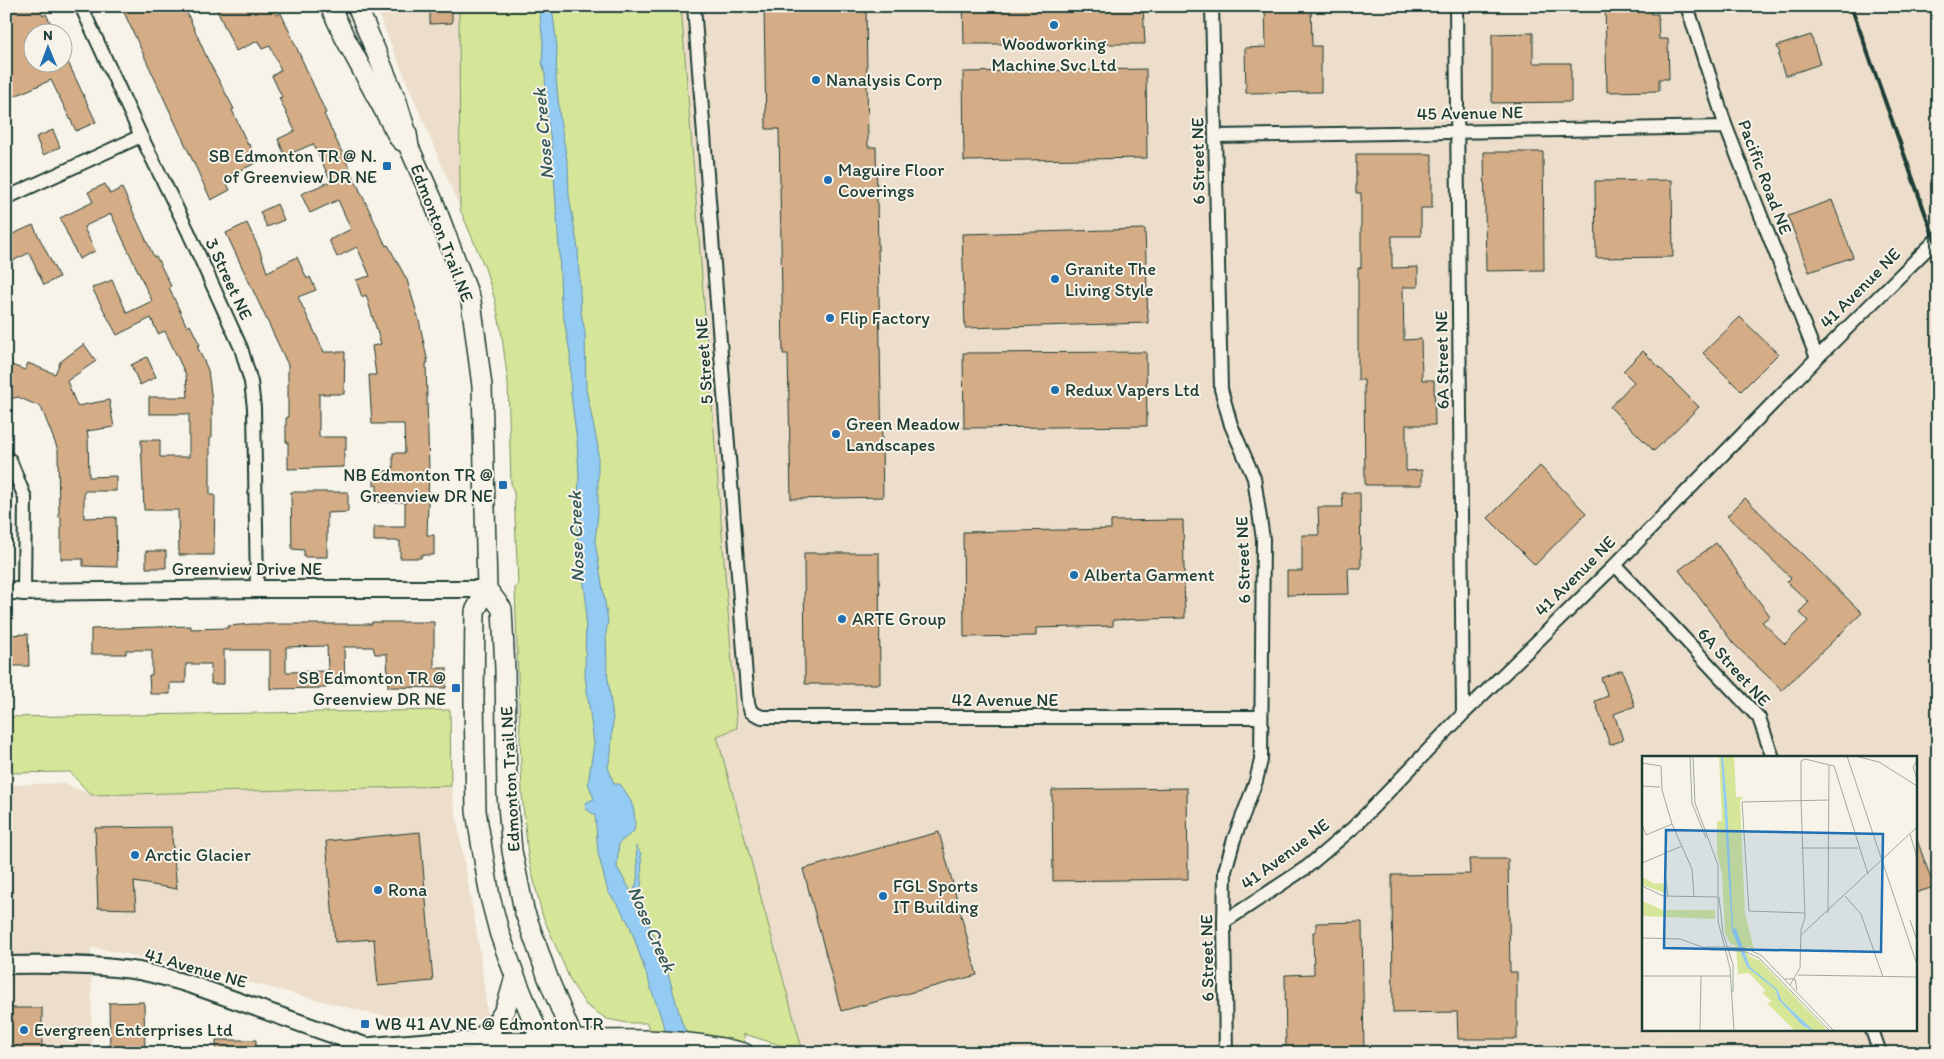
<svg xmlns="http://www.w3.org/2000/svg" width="1944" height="1059" font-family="Itim,sans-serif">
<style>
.built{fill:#ecdecb;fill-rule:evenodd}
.green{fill:#d6e699;stroke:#7a9266}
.water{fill:#94cbf3;stroke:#6592a7}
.building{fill:#d4ac86;stroke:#1f3d34;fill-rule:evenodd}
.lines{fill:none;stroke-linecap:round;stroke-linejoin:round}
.minor-casing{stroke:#1f3d34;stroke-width:16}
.tertiary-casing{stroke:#1f3d34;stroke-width:20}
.secondary-casing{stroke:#1f3d34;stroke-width:22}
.minor{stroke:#f7f3e8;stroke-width:12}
.tertiary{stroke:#f7f3e8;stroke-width:16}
.secondary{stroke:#f7f3e8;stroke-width:19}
.rail{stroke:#1f3d34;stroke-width:4}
.poi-dot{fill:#1f6fb2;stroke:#f7f3e8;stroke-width:2}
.labels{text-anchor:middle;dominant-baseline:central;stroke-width:4;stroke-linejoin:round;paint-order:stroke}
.poi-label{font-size:18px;fill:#1f3d34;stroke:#f7f3e8;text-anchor:start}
.street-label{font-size:18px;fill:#1f3d34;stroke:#f7f3e8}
.water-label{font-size:19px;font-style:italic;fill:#36595a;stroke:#f7f3e8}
.inset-road{fill:none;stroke:#a1aaa0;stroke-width:1}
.view{fill:#1f6fb2;fill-opacity:0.15;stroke:#1f6fb2;stroke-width:2.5}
.inset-edge{fill:none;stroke:#1f3d34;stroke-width:2.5}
</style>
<rect width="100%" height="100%" fill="#f7f3e8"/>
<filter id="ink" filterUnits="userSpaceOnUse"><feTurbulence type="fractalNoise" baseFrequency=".02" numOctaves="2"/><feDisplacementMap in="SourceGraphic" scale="10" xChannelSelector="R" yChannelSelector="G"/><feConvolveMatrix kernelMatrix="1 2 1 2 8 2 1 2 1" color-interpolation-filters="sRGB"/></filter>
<g filter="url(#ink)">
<!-- built -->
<path class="built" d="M 375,6 L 459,6 L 460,209 Z
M 681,6 L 1938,6 L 1938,1053 L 803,1052 L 716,736 L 737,728 ZM 1643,758 L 1915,758 L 1915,1030 L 1643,1030 Z
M 63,783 L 91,795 L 451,786 L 479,945 L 488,1020 L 377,1015 L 177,964 L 91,947 L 92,1053 L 6,1053 L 6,785 Z"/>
<!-- green -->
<path class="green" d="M 459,6 L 681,6 L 737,728 L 717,736 L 803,1052 L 744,1034 L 746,1053 L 656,1053 L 647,1023 L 627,1023 L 607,1019 L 586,1005 L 571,982 L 542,914 L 528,856 L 522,794 L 515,588 L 518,584 L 514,493 L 511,483 L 508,382 L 501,330 L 495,300 L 485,268 L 460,209 Z
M 450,710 L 451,786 L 91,795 L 70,772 L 6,773 L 6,717 Z"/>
<!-- water -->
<path class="water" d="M 539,6 L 552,6 L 557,48 L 556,78 L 560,120 L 568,165 L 569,196 L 578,249 L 581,313 L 585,331 L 586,389 L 598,447 L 598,514 L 595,541 L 608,621 L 606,633 L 607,670 L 613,719 L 611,753 L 608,767 L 614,784 L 620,784 C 632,800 637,812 634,831 L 619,843 L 617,867 L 632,893 C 641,882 636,859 636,846 L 641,854 L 642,878 L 639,900 L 664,960 L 682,1023 L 695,1053 L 673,1053 L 630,926 L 620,908 L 608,892 L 598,853 L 595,815 L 586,809 L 585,803 L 594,799 L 588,783 L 594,743 L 585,676 L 586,600 L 577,532 L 579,476 L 577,441 L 571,395 L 570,353 L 561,302 L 559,248 L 552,146 L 547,118 L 545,75 L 542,62 L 543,44 Z"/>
<!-- building -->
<path class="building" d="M 6,6 L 39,6 L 43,16 L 46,14 L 55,32 L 32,32 L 32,62 L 68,62 L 96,122 L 76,131 L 51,80 L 6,100 Z
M 121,6 L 184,6 L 208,60 L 234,109 L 232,110 L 248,145 L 249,144 L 258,162 L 224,178 L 230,190 L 211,200 Z
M 215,6 L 273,6 L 277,15 L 281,13 L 326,113 L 324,114 L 386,246 L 388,245 L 407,280 L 419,320 L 428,363 L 426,363 L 429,470 L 427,535 L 434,535 L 434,555 L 421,555 L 421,558 L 400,558 L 400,541 L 374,541 L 374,527 L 405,527 L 405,502 L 377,502 L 377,485 L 374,486 L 374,471 L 393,471 L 393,453 L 405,453 L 404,424 L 372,424 L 369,375 L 376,375 L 372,346 L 381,344 L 366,295 L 362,297 L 356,280 L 370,276 L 357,247 L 337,257 L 329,240 L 351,229 L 338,200 L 310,213 L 301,194 L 329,182 L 330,179 L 313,144 L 285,156 L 278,139 L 295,131 L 279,98 L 282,97 L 272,76 L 281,70 L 270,46 L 262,49 L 258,41 L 236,51 Z
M 430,6 L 452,6 L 452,23 L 430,24 Z
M 764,6 L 866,6 L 868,147 L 876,147 L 883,497 L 791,499 L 788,354 L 783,354 L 779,129 L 766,129 Z
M 963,6 L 1143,6 L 1145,44 L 964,44 Z
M 1265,6 L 1311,6 L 1312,46 L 1321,46 L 1321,92 L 1246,93 L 1245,48 L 1266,47 Z
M 1605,6 L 1651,6 L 1651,14 L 1658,14 L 1659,39 L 1668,39 L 1669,79 L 1659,79 L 1659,91 L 1607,92 Z
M 1533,33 L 1533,63 L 1571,63 L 1571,102 L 1492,103 L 1492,34 Z
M 1811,35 L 1820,64 L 1785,76 L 1778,55 L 1780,54 L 1777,46 Z
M 1146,69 L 1147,158 L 964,161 L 963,72 Z
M 53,130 L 60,147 L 43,155 L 36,137 Z
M 1484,152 L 1543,152 L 1544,270 L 1486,271 Z
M 1356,154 L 1432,154 L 1432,208 L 1421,208 L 1421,236 L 1392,236 L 1392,268 L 1418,267 L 1418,287 L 1403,287 L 1404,340 L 1421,339 L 1422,380 L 1434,380 L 1435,425 L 1406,425 L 1406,471 L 1422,470 L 1422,485 L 1365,485 L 1364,380 L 1358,380 L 1358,268 L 1361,268 L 1361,193 L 1356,193 Z
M 1672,180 L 1673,257 L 1596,258 L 1595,181 Z
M 105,184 L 110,194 L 122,188 L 154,257 L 156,256 L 171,286 L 169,287 L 187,327 L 190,325 L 200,345 L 197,346 L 208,370 L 212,401 L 212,437 L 210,437 L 210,495 L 215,495 L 214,555 L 179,555 L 178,510 L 144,510 L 141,440 L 160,440 L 160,457 L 189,457 L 189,414 L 149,414 L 149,397 L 188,397 L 186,375 L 165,331 L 158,334 L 151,318 L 117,335 L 92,288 L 112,280 L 127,313 L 152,301 L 111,214 L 85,226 L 84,228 L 95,251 L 79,259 L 60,218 L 93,202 L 88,192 Z
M 1832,200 L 1853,257 L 1809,272 L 1788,216 Z
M 277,204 L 284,220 L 267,227 L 260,212 Z
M 247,223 L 260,251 L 267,272 L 297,257 L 307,279 L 310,277 L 316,290 L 298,297 L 324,352 L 345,352 L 344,394 L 319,394 L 319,437 L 346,437 L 346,450 L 344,450 L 344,467 L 288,469 L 288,442 L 286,442 L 286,418 L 288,418 L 288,365 L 226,233 Z
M 33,225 L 59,277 L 44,285 L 29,253 L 6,264 L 6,237 Z
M 1145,229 L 1148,323 L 965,328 L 962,234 Z
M 1740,317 L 1778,354 L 1741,391 L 1703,353 Z
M 84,344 L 96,361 L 67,381 L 77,406 L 109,400 L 114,427 L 87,431 L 88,436 L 89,477 L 116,476 L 116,491 L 84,491 L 84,518 L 116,517 L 117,567 L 83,566 L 83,559 L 61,559 L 61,517 L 59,517 L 58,450 L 41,407 L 18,397 L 6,400 L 6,363 L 25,370 L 28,363 L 55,374 L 60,362 Z
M 1643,351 L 1699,407 L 1654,451 L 1610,407 L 1634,382 L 1623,371 Z
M 1146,352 L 1147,426 L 964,428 L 963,353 Z
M 147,357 L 156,377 L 140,385 L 131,365 Z
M 1540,466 L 1586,513 L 1535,565 L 1488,518 Z
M 291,492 L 348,492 L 348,512 L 327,513 L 327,557 L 304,557 L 304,550 L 292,549 Z
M 1342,493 L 1360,493 L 1361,568 L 1348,568 L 1349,594 L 1287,595 L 1287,571 L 1302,571 L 1302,535 L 1319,535 L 1318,507 L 1343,507 Z
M 1745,498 L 1862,613 L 1782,690 L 1733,643 L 1679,570 L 1716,543 L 1770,616 L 1762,622 L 1785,644 L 1808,621 L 1799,612 L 1809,602 L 1787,582 L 1791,578 L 1727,516 Z
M 1183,520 L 1185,618 L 1113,620 L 1113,626 L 1036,628 L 1036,636 L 964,637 L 963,532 L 1111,529 L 1111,521 Z
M 146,551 L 166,551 L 166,568 L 146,568 Z
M 804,553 L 879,553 L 880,684 L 805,684 Z
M 372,622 L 434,622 L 434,668 L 447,668 L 446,688 L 388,687 L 387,654 L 375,654 L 373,647 L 344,647 L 345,684 L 326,684 L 326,688 L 270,689 L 270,650 L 224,650 L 224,684 L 211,684 L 211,664 L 186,664 L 186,683 L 170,683 L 170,694 L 150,694 L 149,675 L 152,675 L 152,650 L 126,650 L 126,654 L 91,654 L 91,629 L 191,626 L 191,629 L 228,628 L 228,626 L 252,624 L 372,624 ZM 327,646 L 328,671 L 286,672 L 286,647 Z
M 28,634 L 29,666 L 6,666 L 6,635 Z
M 1622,670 L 1635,706 L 1614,714 L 1623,740 L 1610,745 L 1595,701 L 1608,696 L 1601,678 Z
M 1187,788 L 1188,879 L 1053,881 L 1052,790 Z
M 171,827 L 177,889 L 134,882 L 136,909 L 98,908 L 95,828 Z
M 420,832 L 433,981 L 378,986 L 374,939 L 335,942 L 326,841 Z
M 939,832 L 977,975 L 841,1011 L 803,869 Z
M 1915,840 L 1917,840 L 1934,887 L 1915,893 Z
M 1469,859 L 1508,859 L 1510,972 L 1517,972 L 1517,1039 L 1458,1039 L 1457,1012 L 1393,1013 L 1392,875 L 1470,874 Z
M 1362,922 L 1364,1053 L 1286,1053 L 1285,975 L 1314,974 L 1313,932 L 1316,932 L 1316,923 Z
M 144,1002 L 145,1053 L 110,1053 L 109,1003 Z
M 6,1008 L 42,1008 L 42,1053 L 6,1053 Z
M 216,1040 L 256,1040 L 256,1053 L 216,1053 Z"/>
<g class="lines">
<defs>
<path id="minor" d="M 81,6 L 141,136 L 188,231 L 241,348 L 251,382 L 254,408 L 257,589
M 694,6 L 748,703 L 751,712 L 762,717 L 1260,717
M 1212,6 L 1221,389 L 1231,425 L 1254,478 L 1263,539 L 1261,760 L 1256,781 L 1234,839 L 1225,871 L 1224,922 L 1226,1053
M 1456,6 L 1463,714
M 1687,6 L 1726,127 L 1817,358
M 1215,136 L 1726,127
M 6,198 L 141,136
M 10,460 L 25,498 L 24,592
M 1615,565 L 1759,718 L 1773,758
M 1224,922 L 1307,867 L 1354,827 L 1463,714 L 1615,565 L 1817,358 L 1938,238
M 1872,1030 L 1880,1053"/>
<path id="tertiary" d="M 6,590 L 24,592 L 257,589 L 487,589
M 6,965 C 50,964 95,964 139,971 C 158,975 176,980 195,986 L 385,1053
M 371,1046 L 433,1041 L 541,1041"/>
<path id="secondary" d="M 330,6 L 345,38 L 399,138 L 402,141
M 357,6 L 397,102 L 407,134 L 409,147 L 434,203 L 471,301 L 482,386 L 487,589 L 475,611 L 474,699 L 476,811 L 490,897 L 500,935 L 515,976 L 546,1053
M 487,589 L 502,609 L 505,669 L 507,794 L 512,851 L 524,910 L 548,978 L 579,1053
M 476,1041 C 505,1018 506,1011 515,976
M 541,1041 C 609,1040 678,1035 744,1053"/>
</defs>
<!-- minor casing -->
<use href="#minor" class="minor-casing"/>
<!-- tertiary casing -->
<use href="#tertiary" class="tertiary-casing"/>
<!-- secondary casing -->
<use href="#secondary" class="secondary-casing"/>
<!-- minor -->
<use href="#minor" class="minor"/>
<!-- tertiary -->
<use href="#tertiary" class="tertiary"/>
<!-- secondary -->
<use href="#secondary" class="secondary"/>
<!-- rail -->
<path class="rail" d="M 1851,6 L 1938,249"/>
</g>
</g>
<!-- markers -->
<g class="poi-dot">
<circle cx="1054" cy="25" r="5"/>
<circle cx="816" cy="80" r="5"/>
<rect x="382" y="161" width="10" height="10" rx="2.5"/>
<circle cx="828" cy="180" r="5"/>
<circle cx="1055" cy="279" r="5"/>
<circle cx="830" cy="318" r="5"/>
<circle cx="1055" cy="390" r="5"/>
<circle cx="836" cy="434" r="5"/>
<rect x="498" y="480" width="10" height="10" rx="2.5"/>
<circle cx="1074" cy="575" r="5"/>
<circle cx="842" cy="619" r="5"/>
<rect x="451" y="683" width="10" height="10" rx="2.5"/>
<circle cx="135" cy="855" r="5"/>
<circle cx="378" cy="890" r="5"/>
<circle cx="883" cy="896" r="5"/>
<rect x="360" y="1019" width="10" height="10" rx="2.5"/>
<circle cx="24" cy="1030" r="5"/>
</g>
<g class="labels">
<!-- poi labels -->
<g class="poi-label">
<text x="1054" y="44" text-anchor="middle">Woodworking<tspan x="1054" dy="21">Machine Svc Ltd</tspan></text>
<text x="826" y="80">Nanalysis Corp</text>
<text x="377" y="156" text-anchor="end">SB Edmonton TR @ N.<tspan x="377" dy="21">of Greenview DR NE</tspan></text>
<text x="838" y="170">Maguire Floor<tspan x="838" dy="21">Coverings</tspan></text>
<text x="1065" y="269">Granite The<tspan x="1065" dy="21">Living Style</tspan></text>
<text x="840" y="318">Flip Factory</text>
<text x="1065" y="390">Redux Vapers Ltd</text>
<text x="846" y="424">Green Meadow<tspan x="846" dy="21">Landscapes</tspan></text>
<text x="493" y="475" text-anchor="end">NB Edmonton TR @<tspan x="493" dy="21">Greenview DR NE</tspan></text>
<text x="1084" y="575">Alberta Garment</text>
<text x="852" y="619">ARTE Group</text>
<text x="446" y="678" text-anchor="end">SB Edmonton TR @<tspan x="446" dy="21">Greenview DR NE</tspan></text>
<text x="145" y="855">Arctic Glacier</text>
<text x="893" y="886">FGL Sports<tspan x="893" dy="21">IT Building</tspan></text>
<text x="388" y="890">Rona</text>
<text x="375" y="1024">WB 41 AV NE @ Edmonton TR</text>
<text x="34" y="1030">Evergreen Enterprises Ltd</text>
</g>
<!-- street labels -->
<g class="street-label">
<text transform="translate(1470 113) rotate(-1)">45 Avenue NE</text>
<text transform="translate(1198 161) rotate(-91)">6 Street NE</text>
<text transform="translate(1765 177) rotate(69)">Pacific Road NE</text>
<text transform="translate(442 233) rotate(69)">Edmonton Trail NE</text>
<text transform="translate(229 279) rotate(65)">3 Street NE</text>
<text transform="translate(1860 288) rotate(-45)">41 Avenue NE</text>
<text transform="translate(1442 360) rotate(-91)">6A Street NE</text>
<text transform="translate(704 361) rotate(-94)">5 Street NE</text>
<text transform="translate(1243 560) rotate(-92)">6 Street NE</text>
<text x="247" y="569">Greenview Drive NE</text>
<text transform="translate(1575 576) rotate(-45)">41 Avenue NE</text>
<text transform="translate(1734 667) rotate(48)">6A Street NE</text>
<text x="1005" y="700">42 Avenue NE</text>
<text transform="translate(510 779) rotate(-93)">Edmonton Trail NE</text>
<text transform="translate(1285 854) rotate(-37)">41 Avenue NE</text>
<text transform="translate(1207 958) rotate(-91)">6 Street NE</text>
<text transform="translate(196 968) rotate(16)">41 Avenue NE</text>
</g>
<!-- water labels -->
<g class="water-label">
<text transform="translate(543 134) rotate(-95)">Nose Creek</text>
<text transform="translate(576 537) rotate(-92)">Nose Creek</text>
<text transform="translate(652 929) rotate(66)">Nose Creek</text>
</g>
</g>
<!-- overview -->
<g transform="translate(1642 756)">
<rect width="275" height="275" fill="#f7f3e8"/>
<path d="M 77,0 L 92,0 L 94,41 L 101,41 L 98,45 L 103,158 L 112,193 L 105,191 L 106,199 L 118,205 L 186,275 L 153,275 L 125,247 L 130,246 L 120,236 L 124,235 L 107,217 L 96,218 L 94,190 L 88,187 L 83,177 L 80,118 L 75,98 L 75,65 L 80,65 ZM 0,121 L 13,128 L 21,127 L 24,137 L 0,129 ZM 0,145 L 21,154 L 73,154 L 73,163 L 0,160 Z" fill="#d6e699"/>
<path d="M 79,0 L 81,0 L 85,47 L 91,172 L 93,174 L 93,170 L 108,211 L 135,233 L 140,245 L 172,275 L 161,270 L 136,243 L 134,234 L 105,211 L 90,175 Z" fill="#94cbf3"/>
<path class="inset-road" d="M 48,0 L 50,47 L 64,82M 51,0 L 53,47 L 76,109 L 76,165 L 88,212 L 92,275M 205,0 L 275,209M 213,0 L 237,6 L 275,30M 275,4 L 271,11 L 275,23M 0,7 L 19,10 L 20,34 L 30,68 L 50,113 L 52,140M 0,30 L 18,31M 0,68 L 4,79 L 30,68M 268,78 L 275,102M 159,92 L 216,92M 0,107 L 40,90M 24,125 L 26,140M 0,130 L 21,140 L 76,141M 203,140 L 219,158 L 241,221M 77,141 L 81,177 L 91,209 L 91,236M 163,157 L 107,155 L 100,46 L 187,44M 186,157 L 187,9M 268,164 L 275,185M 159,179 L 275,71M 0,182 L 38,183 L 69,194 L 84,194M 64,191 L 83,191M 83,191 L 102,192 L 119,199 L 192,275M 84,194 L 104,196 L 117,202 L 188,275M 156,219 L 275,221M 0,220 L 88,220M 143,223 L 153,223 L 155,234M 148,229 L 158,212 L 159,174 L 163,161 L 159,44 L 159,5 L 163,3 L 192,10 L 226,118M 58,275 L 59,220"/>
<path class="view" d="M 24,74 L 241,78 L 239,196 L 22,192 Z"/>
<rect width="275" height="275" class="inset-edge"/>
</g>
<!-- margin -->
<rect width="1944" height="1059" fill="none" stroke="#f7f3e8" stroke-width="25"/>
<rect x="12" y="12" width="1919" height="1034" fill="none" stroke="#1f3d34" stroke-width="2" filter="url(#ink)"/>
<!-- north arrow -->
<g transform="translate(48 48) rotate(359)"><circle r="24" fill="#f7f3e8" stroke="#a1aaa0"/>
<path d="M0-4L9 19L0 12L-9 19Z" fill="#1f6fb2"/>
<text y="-8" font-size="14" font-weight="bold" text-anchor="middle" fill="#1f3d34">N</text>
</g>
</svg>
